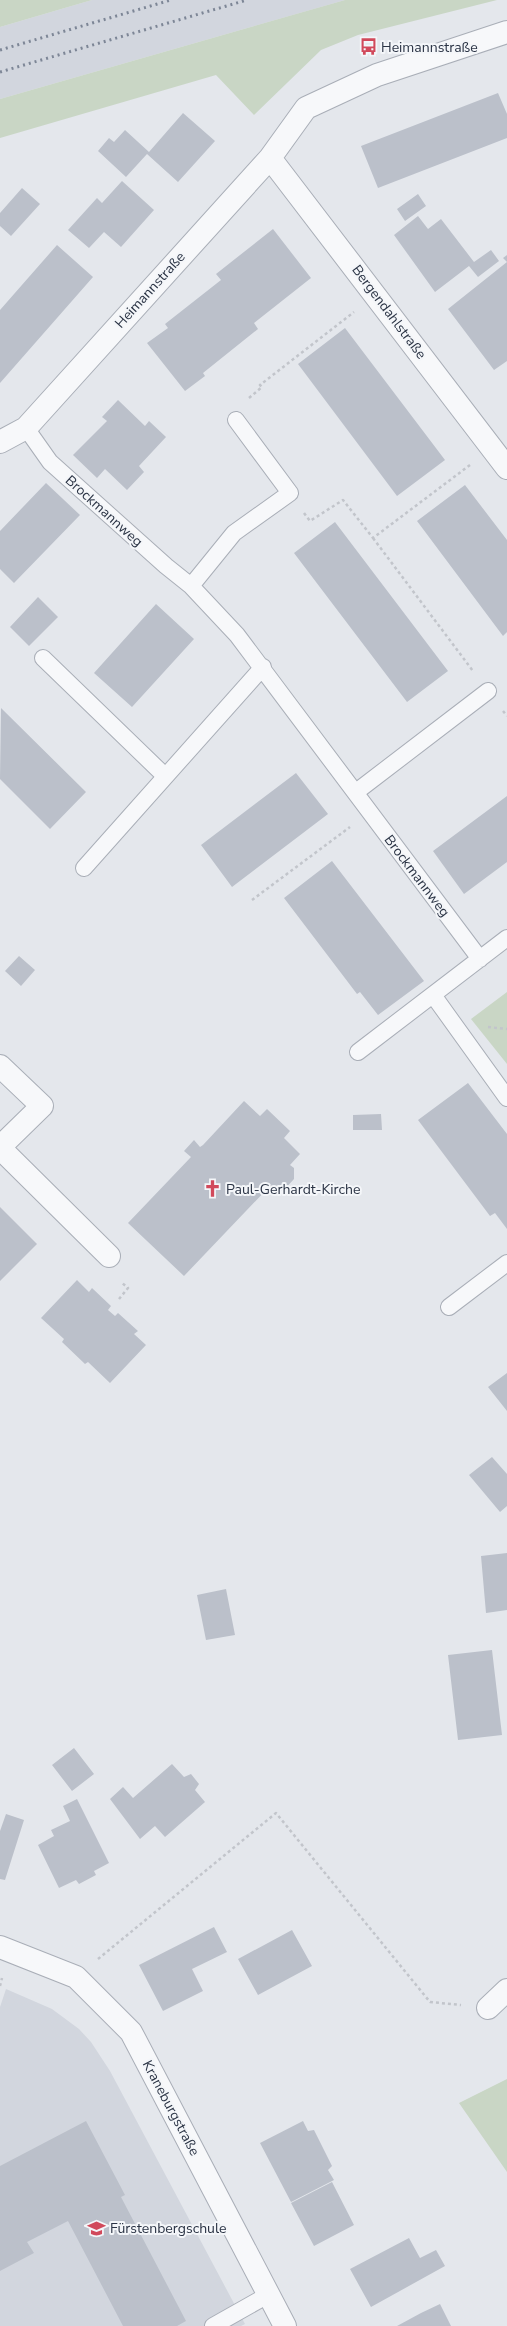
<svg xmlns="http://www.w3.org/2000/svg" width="507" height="2326" font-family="'Nunito Sans',sans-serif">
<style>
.built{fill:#d2d6de}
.green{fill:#c9d6c5}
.building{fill:#bbc0ca}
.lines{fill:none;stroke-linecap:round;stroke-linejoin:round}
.service-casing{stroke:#a9aeb7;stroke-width:18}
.minor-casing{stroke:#a9aeb7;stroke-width:24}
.tertiary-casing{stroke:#a9aeb7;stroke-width:24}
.path{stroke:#c2c5cb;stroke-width:2.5;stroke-dasharray:3 3;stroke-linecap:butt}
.service{stroke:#f7f8fa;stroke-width:16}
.minor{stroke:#f7f8fa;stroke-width:22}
.tertiary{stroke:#f7f8fa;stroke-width:22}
.rail{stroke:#7d8696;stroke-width:3;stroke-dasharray:2 4;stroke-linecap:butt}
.labels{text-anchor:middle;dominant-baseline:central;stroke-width:4;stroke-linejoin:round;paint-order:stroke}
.poi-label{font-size:14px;fill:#2b3445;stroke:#f4f6f9;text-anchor:start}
.street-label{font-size:14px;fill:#2b3445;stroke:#f4f6f9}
</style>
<rect width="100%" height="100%" fill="#e4e7ec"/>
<!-- built -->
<path class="built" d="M 92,0 L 345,0 L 0,99 L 0,27 Z
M 6,1989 L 52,2009 L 79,2029 L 91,2042 L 110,2071 L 245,2324 L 241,2326 L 0,2326 L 0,2007 Z"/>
<!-- green -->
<path class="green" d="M 0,0 L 92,0 L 0,27 Z
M 345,0 L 497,0 L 358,35 L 321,50 L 254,115 L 216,75 L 0,138 L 0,99 Z
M 507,992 L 507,1064 L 471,1019 Z
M 507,2079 L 507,2172 L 459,2103 Z"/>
<!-- building -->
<path class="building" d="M 498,93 L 507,114 L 507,138 L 378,188 L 361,146 Z
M 183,113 L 215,141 L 178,182 L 147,154 L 126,177 L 98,151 L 109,138 L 114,142 L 125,130 L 149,152 Z
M 122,181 L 154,210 L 121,247 L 104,232 L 89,248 L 68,230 L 97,198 L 102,203 Z
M 22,188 L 40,204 L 11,236 L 0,226 L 0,213 Z
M 418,194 L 426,206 L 405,221 L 397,209 Z
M 418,216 L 428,229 L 441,219 L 474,262 L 491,250 L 499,261 L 478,277 L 469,266 L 435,292 L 394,235 Z
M 273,229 L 311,278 L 254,323 L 258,329 L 203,373 L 205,376 L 185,391 L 147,343 L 168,328 L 165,324 L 221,280 L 216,274 Z
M 57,245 L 93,277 L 0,383 L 0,310 Z
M 507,255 L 507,361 L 494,370 L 448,309 L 507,262 L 503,258 Z
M 345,328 L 445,460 L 397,496 L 298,364 Z
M 118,400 L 145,426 L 149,421 L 166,437 L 139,466 L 144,472 L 127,490 L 105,469 L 97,478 L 73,455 L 107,421 L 102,417 Z
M 46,483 L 80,515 L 14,583 L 0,569 L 0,531 Z
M 465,485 L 507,540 L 507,632 L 503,636 L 417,521 Z
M 335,522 L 448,671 L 407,702 L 294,553 Z
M 38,597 L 58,617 L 29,646 L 10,627 Z
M 156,604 L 194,639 L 132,707 L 94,673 Z
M 1,708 L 86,792 L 50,829 L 0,779 Z
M 296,773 L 328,814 L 232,887 L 201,845 Z
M 507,796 L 507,862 L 464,894 L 433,851 Z
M 332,861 L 424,981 L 378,1015 L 360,992 L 357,994 L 284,898 Z
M 19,956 L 35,970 L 21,986 L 5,971 Z
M 468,1083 L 507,1134 L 507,1229 L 495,1213 L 490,1216 L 418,1120 Z
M 244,1101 L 260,1116 L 267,1109 L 290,1131 L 284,1138 L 300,1154 L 290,1165 L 294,1168 L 294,1179 L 283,1191 L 272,1191 L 268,1188 L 184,1276 L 128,1223 L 191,1157 L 184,1151 L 194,1140 L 200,1147 L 203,1145 Z
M 381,1114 L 382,1130 L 353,1130 L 353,1115 Z
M 0,1207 L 37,1244 L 0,1281 Z
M 77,1280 L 89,1292 L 92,1288 L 111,1306 L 108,1310 L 115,1316 L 118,1313 L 138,1331 L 134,1334 L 146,1345 L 110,1383 L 88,1362 L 85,1364 L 62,1342 L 64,1339 L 41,1318 Z
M 507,1373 L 507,1411 L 488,1387 Z
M 492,1457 L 507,1474 L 507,1506 L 500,1512 L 469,1475 Z
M 507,1553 L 507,1610 L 486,1613 L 481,1556 Z
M 226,1589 L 235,1635 L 206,1640 L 197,1595 Z
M 492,1650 L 502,1735 L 458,1740 L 448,1655 Z
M 74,1748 L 94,1774 L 72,1791 L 52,1765 Z
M 172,1764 L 184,1777 L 191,1774 L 199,1784 L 195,1790 L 205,1802 L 165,1837 L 155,1826 L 140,1839 L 110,1799 L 123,1787 L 133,1798 Z
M 77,1799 L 109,1863 L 94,1871 L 96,1875 L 79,1884 L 76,1880 L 59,1888 L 38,1845 L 54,1836 L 51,1830 L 70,1821 L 63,1806 Z
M 6,1814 L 24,1820 L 5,1880 L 0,1879 L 0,1831 Z
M 214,1927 L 227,1952 L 192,1969 L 203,1991 L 163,2011 L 139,1965 Z
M 292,1930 L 312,1966 L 258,1995 L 238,1959 Z
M 86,2121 L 125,2195 L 121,2197 L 186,2321 L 177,2326 L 123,2326 L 68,2221 L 27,2242 L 34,2253 L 0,2271 L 0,2166 Z
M 303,2121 L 308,2131 L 314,2130 L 332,2166 L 328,2170 L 334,2180 L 291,2202 L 260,2143 Z
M 332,2182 L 354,2225 L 314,2246 L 291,2203 Z
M 409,2238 L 420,2258 L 436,2250 L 445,2266 L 371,2307 L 350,2269 Z
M 440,2304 L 451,2326 L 397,2326 L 421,2313 Z"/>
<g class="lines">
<defs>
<path id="service" d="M 26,428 L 50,462 L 166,566 L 191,586 L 237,635 L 480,959
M 191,586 L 234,533 L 290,493 L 236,420
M 43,658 L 165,776
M 356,792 L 488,691
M 84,868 L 263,667
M 433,995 L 507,1098
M 358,1052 L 507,938
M 449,1307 L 507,1263
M 213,2326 L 268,2295"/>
<path id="minor" d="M 270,158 L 507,468
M 0,442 L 26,428 L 270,158 L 306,108 L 377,75 L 507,32
M 0,1066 L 42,1106 L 0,1147
M 0,1148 L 109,1256
M 488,2008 L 507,1990"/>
<path id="tertiary" d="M 0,1947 L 76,1977 L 131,2032 L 285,2326"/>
</defs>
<!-- service casing -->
<use href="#service" class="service-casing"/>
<!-- minor casing -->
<use href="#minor" class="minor-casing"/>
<!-- tertiary casing -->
<use href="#tertiary" class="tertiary-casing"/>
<!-- path -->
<path class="path" d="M 249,398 L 262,387 L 260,385 L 354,312
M 304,513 L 310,521 L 343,500 L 373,538 L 470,465
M 373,538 L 473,671
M 503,711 L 507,716
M 252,900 L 350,827
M 488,1027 L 507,1029
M 119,1299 L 128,1288 L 121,1282
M 98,1959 L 276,1813 L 430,2002 L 461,2005
M 0,1986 L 2,1978"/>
<!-- service -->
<use href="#service" class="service"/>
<!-- minor -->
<use href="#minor" class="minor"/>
<!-- tertiary -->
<use href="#tertiary" class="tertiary"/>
<!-- rail -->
<path class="rail" d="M 0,50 L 171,0
M 0,72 L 247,0"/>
</g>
<!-- icons -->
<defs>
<symbol id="bus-bare" viewBox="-9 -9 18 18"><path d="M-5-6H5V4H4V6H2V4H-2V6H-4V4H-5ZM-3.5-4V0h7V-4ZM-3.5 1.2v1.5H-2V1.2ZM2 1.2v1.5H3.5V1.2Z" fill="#d1495b" stroke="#f4f6f9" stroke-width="2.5" paint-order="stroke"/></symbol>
<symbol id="church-bare" viewBox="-9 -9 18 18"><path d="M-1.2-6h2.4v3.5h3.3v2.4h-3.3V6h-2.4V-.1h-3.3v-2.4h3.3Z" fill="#d1495b" stroke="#f4f6f9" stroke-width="2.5" paint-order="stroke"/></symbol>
<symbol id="school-bare" viewBox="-9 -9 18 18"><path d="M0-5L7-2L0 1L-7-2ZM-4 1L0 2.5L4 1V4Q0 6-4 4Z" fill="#d1495b" stroke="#f4f6f9" stroke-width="2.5" paint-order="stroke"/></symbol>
</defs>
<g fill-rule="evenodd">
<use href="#bus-bare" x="356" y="34" width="25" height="25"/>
<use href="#church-bare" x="200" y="1176" width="25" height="25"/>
<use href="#school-bare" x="84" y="2216" width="25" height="25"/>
</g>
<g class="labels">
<!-- poi labels -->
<g class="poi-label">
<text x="381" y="47">Heimannstraße</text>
<text x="226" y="1189">Paul-Gerhardt-Kirche</text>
<text x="110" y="2228">Fürstenbergschule</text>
</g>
<!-- street labels -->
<g class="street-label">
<text transform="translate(150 290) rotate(-48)">Heimannstraße</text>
<text transform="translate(389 312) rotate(53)">Bergendahlstraße</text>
<text transform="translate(104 511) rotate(42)">Brockmannweg</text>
<text transform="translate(417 876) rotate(53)">Brockmannweg</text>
<text transform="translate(171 2108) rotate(62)">Kraneburgstraße</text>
</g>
</g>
</svg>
